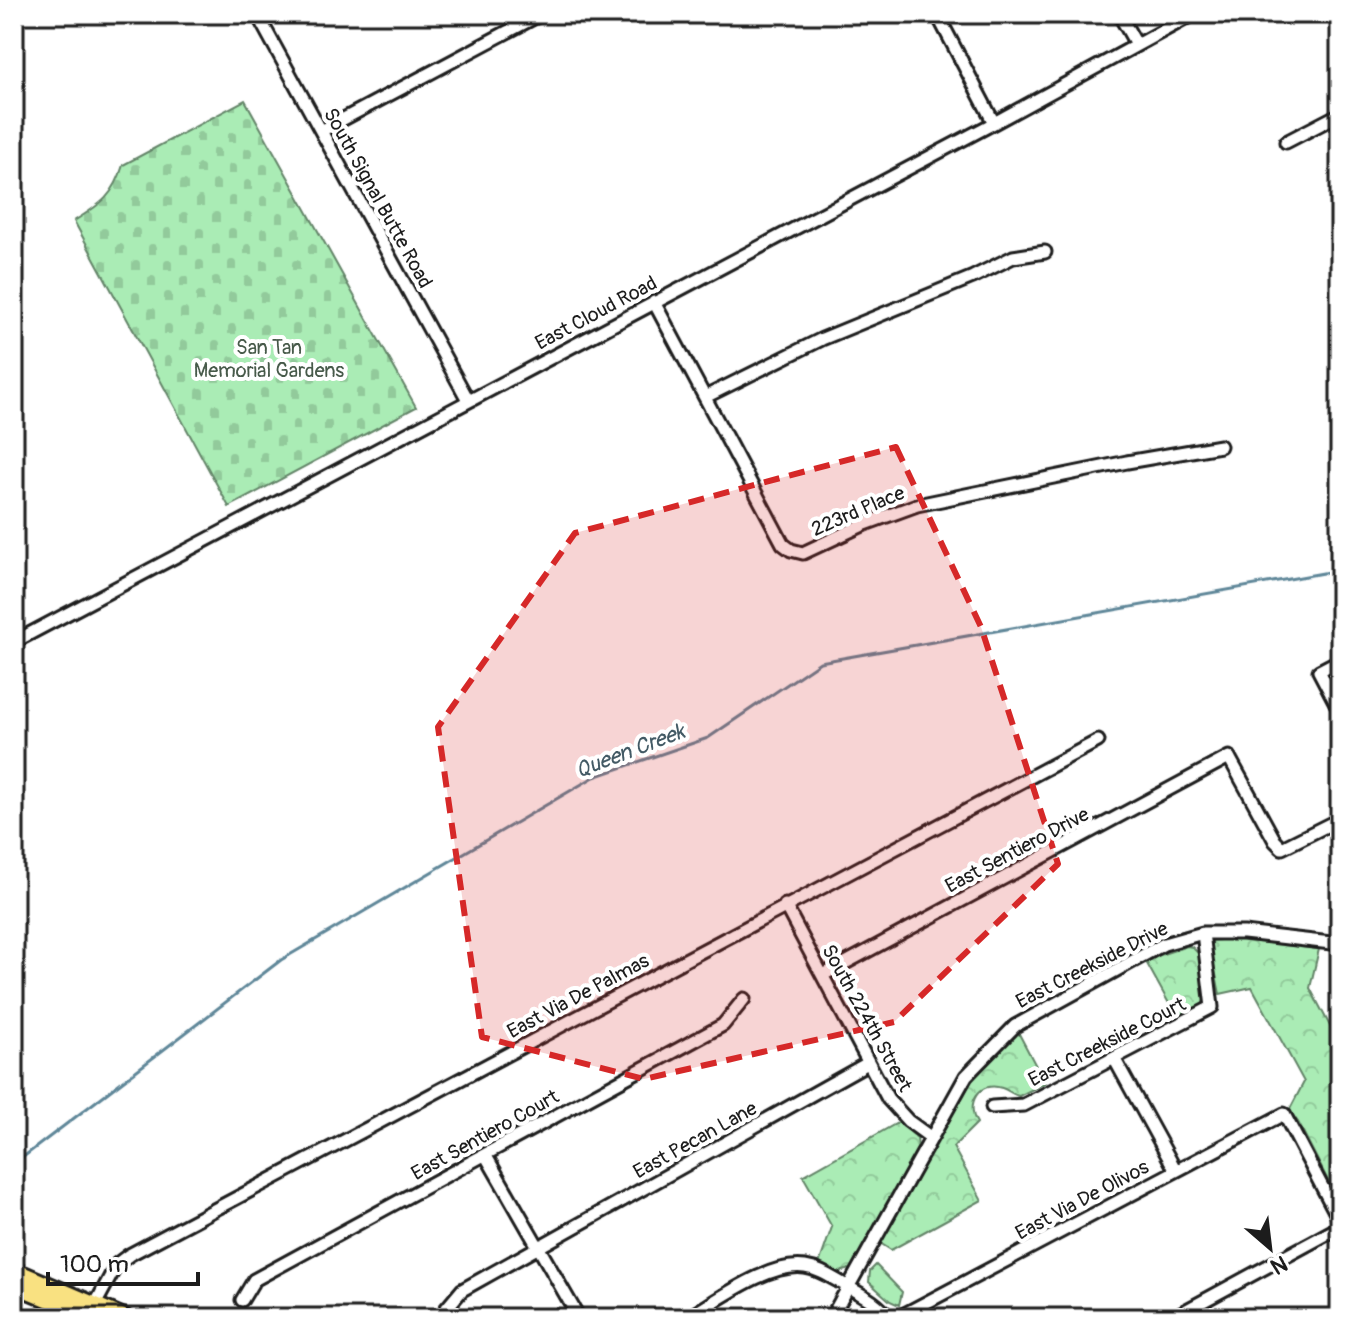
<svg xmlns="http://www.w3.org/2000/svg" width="1354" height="1332" font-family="Pangolin,sans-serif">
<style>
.forest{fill:url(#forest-crowns);stroke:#638468;stroke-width:2}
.cemetery{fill:url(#cemetery-stones);stroke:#638468;stroke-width:2}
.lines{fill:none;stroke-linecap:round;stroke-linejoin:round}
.stream{stroke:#5f8799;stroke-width:3}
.minor-casing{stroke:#1c1c1c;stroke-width:17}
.major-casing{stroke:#1c1c1c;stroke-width:20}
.minor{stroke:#fff;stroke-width:11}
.major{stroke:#f9e181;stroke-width:14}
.marked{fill:#d62828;fill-opacity:0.2;stroke:#d62828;stroke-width:6;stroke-dasharray:16 10;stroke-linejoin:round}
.labels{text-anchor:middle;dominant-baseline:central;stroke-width:8;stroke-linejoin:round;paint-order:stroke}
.street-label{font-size:20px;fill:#1c1c1c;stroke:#fff}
.park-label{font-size:20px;fill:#475a4a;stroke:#fff}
.water-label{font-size:22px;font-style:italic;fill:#435a65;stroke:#fff}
</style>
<defs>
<pattern id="forest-crowns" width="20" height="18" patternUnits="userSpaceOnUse" patternTransform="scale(2)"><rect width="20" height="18" fill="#aaecb5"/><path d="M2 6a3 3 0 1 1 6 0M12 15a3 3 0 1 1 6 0" fill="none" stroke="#92ca9b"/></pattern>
<pattern id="cemetery-stones" width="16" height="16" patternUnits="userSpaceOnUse" patternTransform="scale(2)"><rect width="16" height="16" fill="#aaecb5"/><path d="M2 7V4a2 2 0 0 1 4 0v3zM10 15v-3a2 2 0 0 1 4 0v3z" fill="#92ca9b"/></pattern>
</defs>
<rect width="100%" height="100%" fill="#fff"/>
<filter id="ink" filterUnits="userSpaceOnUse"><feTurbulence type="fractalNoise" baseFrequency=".0125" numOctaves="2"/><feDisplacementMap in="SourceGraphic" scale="16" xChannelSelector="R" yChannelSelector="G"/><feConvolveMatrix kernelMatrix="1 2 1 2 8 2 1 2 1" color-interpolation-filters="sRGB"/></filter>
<g filter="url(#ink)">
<!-- forest -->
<path class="forest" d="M 1232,939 L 1319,949 L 1310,988 L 1340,1045 L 1340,1204 L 1298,1122 L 1289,1111 L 1304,1082 L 1252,987 L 1220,994 L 1209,941 Z
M 1187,946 L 1192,947 L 1199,954 L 1206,995 L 1202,1005 L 1177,1018 L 1145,960 Z
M 1018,1032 L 1045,1083 L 1019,1096 C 1012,1095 1009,1090 1002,1088 C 979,1080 965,1104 977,1123 L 953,1147 L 982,1200 L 891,1250 L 880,1243 L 971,1082 L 1006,1041 Z
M 899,1122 L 917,1138 L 918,1149 L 853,1265 L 850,1269 L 836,1273 L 819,1264 L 832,1227 L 803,1176 Z
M 876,1265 L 902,1292 L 899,1305 L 890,1301 L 869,1282 L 870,1271 Z"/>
<!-- cemetery -->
<path class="cemetery" d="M 245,100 L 416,407 L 229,507 L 74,221 C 101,204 114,196 123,165 Z"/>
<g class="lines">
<!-- stream -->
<path class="stream" d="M 14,1164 L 281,960 L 594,777 L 708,738 L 820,662 L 1340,570"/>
<defs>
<path id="minor" d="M 257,14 L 468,400
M 937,14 L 994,123
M 1119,14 L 1136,44
M 321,131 L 541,14
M 1286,142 L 1340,114
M 654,302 L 783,544 L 791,550 L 803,553 L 865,524 L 917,505 L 1127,462 L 1220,446
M 705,397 L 822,339 L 973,277 L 1013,257 L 1045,252
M 14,642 L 994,123 L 1194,14
M 1340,660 L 1319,671 L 1340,711
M 785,905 L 888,1099 L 908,1121 L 930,1137
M 823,975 L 1229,757 L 1275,841 L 1282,848 L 1340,819
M 1114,1058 L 1176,1171
M 992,1107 L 1024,1105 L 1212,1007 L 1203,933
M 486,1156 L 579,1318
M 242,1300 L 254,1280 L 723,1025 L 744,999
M 95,1305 L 117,1264 L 129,1255 L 1098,741
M 446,1309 L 462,1290 L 868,1063
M 687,1318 C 719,1300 768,1262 805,1267 C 820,1269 832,1278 845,1285 C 862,1295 877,1302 889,1318
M 831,1318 L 966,1076 L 1015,1026 L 1164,944 L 1203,933 L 1244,933 L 1340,944
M 897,1318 L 1284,1114 L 1340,1221
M 1172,1318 L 1340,1227"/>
<path id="major" d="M 14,1270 L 126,1318
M 14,1285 L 93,1318"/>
</defs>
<!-- minor casing -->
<use href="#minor" class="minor-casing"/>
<!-- major casing -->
<use href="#major" class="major-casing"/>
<!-- minor -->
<use href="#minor" class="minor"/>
<!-- major -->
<use href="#major" class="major"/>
</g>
</g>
<!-- marked area -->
<path class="marked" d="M 896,447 L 981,627 L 1058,864 L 894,1022 L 644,1079 L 482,1037 L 438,727 L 575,533 Z"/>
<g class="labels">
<!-- street labels -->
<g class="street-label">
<text transform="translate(378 198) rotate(61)">South Signal Butte Road</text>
<text transform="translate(596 313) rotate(-28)">East Cloud Road</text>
<text transform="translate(858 511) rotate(-23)">223rd Place</text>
<text transform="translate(1017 850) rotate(-28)">East Sentiero Drive</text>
<text transform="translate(1092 965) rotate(-27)">East Creekside Drive</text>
<text transform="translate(578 996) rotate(-28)">East Via De Palmas</text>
<text transform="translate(867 1018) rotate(61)">South 224th Street</text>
<text transform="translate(1107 1042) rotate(-27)">East Creekside Court</text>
<text transform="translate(485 1135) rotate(-29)">East Sentiero Court</text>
<text transform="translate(695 1140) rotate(-29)">East Pecan Lane</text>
<text transform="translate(1082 1200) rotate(-28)">East Via De Olivos</text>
</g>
<!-- park labels -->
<g class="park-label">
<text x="269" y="347">San Tan<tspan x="269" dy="23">Memorial Gardens</tspan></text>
</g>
<!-- water labels -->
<g class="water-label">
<text transform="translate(630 751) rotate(-21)">Queen Creek</text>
</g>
</g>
<!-- margin -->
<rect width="1354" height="1332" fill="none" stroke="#fff" stroke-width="48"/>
<rect x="24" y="24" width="1306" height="1284" fill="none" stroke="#1c1c1c" stroke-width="3" filter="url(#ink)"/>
<!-- north arrow -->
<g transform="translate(1270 1248) rotate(152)" stroke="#ffffff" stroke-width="6" paint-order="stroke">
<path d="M0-6L14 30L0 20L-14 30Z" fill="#1c1c1c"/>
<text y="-12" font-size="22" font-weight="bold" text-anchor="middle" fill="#1c1c1c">N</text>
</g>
<!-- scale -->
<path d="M48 1272v12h150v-12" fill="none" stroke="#1c1c1c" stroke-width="4"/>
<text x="60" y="1272" font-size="24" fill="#1c1c1c" stroke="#ffffff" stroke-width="6" paint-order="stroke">100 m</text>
</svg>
